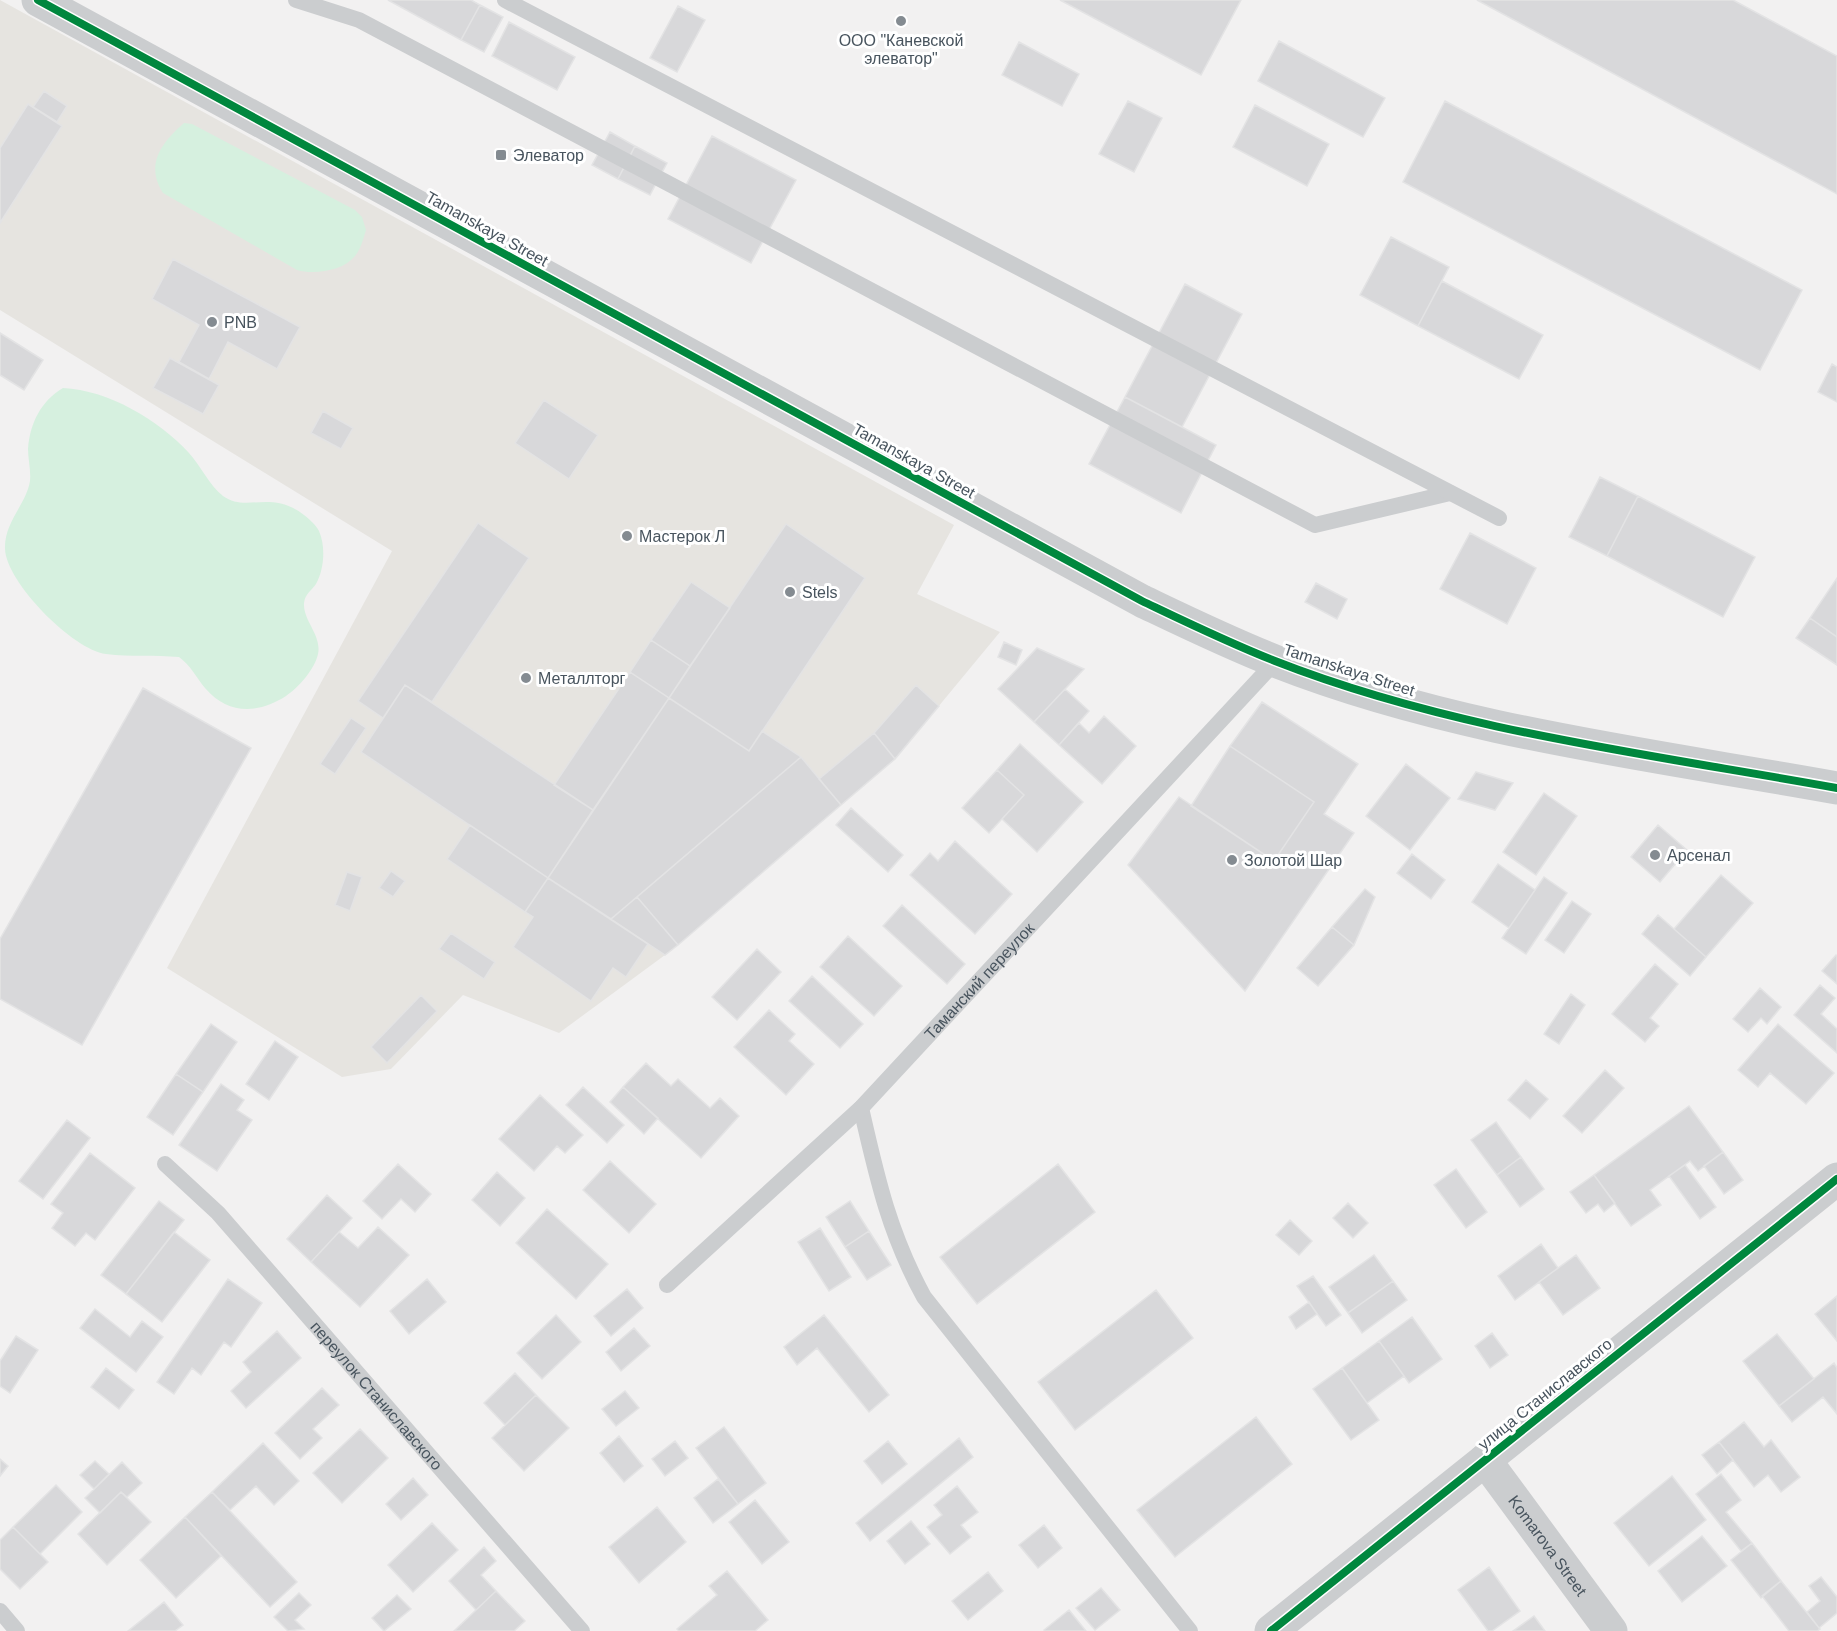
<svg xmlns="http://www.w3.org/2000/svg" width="1837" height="1631" font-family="Helvetica,sans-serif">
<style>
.commercial{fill:#e6e4e0}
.green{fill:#d6f0df}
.building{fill:#d8d8da;stroke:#e3e3e4;stroke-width:1.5}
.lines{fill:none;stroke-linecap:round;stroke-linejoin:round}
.service{stroke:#cbcdcf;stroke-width:16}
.minor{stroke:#cbcdcf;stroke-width:33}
.tertiary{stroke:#cbcdcf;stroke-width:33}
.cycleway-casing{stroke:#fff;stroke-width:11}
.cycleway{stroke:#00873e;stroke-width:8}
.poi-dot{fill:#848b91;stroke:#fff;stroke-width:2}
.labels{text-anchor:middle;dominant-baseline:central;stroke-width:6;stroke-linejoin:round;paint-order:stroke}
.poi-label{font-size:16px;fill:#48545e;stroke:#fff;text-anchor:start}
.street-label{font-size:16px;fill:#48545e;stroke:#fff}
</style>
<rect width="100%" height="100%" fill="#f2f1f1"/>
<!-- commercial -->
<path class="commercial" d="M 0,0 L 954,525 L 917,594 L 1000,632 L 895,759 L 665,955 L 559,1033 L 463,995 L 391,1069 L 342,1077 L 167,968 L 392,551 L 0,310 Z"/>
<!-- green -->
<path class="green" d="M 184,123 L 192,124 L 355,210 L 362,217 L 366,230 C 363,239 361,249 355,256 C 343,271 314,275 297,270 L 163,193 C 145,165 161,143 184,123 Z
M 63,388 C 108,390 159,420 189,453 C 201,466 209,485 223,496 C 246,513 271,489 304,515 C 309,519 316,525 319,531 C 326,547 324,570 316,584 C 311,591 305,594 304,603 C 303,621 322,635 318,654 C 315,669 298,688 286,696 C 258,714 228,715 205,688 C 196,677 191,666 179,657 C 155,655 130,657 106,654 C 73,650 6,582 5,549 C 4,522 26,505 30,481 C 31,470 28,459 28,449 C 30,423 41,401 63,388 Z"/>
<!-- building -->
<path class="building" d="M 388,0 L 471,0 L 480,5 L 461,40 Z
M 1060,0 L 1241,0 L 1201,75 Z
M 1477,0 L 1733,0 L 1837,56 L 1837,194 Z
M 480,5 L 503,17 L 484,52 L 461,40 Z
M 678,6 L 705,20 L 677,72 L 650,58 Z
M 509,22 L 575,57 L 557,90 L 492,56 Z
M 1279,41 L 1385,98 L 1363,137 L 1258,81 Z
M 1019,42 L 1079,74 L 1062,106 L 1002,75 Z
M 44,91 L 67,106 L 57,122 L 33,107 Z
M 1128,101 L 1162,118 L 1134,172 L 1099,154 Z
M 1445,101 L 1802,290 L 1760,370 L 1403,182 Z
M 28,104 L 62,126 L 0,223 L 0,148 Z
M 1255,105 L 1329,144 L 1307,186 L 1233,147 Z
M 610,132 L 635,146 L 618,179 L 592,165 Z
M 712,136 L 796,180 L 751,263 L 668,219 Z
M 635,146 L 667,163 L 650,195 L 618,179 Z
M 1391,237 L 1449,267 L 1418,326 L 1360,295 Z
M 173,259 L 300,327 L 277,369 L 228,342 L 209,379 L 179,362 L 199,325 L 152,299 Z
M 1442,281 L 1543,335 L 1519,379 L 1418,326 Z
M 1185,284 L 1242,314 L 1182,427 L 1125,397 Z
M 0,333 L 43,360 L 24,390 L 0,375 Z
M 170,358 L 219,385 L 203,414 L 153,388 Z
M 1832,364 L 1837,367 L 1837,402 L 1818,392 Z
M 1125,397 L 1216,445 L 1181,513 L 1089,464 Z
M 544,400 L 598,435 L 569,479 L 515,443 Z
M 323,411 L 353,428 L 341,449 L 311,433 Z
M 1600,477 L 1638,496 L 1607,556 L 1569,537 Z
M 1638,496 L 1755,557 L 1723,617 L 1607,556 Z
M 478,523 L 529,558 L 432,702 L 405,685 L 383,718 L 358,701 Z
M 786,524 L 865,578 L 749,751 L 669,698 Z
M 1470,533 L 1536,568 L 1507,624 L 1440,589 Z
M 1837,578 L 1837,637 L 1810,618 Z
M 691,582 L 730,608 L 690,666 L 651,640 Z
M 1316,583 L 1347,599 L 1337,619 L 1305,602 Z
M 1810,618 L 1837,637 L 1837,665 L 1796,638 Z
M 651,640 L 690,666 L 669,698 L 630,672 Z
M 1004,642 L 1022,650 L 1016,665 L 998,657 Z
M 1037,648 L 1084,669 L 1034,722 L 998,689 Z
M 630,672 L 669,698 L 593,810 L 554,785 Z
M 405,685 L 593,810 L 548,878 L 361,752 Z
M 916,685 L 939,706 L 895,759 L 874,733 Z
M 143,688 L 251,748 L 82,1045 L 0,999 L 0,939 Z
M 1065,689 L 1089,711 L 1059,745 L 1034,722 Z
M 669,698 L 749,751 L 762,731 L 801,757 L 611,919 L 548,878 Z
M 1262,702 L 1358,764 L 1324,814 L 1354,833 L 1245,991 L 1128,865 L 1179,797 L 1274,861 L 1314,802 L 1230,746 Z
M 1104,716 L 1136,746 L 1102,784 L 1059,745 L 1079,723 L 1089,733 Z
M 351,718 L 366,728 L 335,774 L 320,764 Z
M 874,733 L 895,759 L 841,805 L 819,779 Z
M 1020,744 L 1083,802 L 1037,852 L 1002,819 L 1024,795 L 997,770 Z
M 1230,746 L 1314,802 L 1274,861 L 1191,806 Z
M 801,757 L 841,805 L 678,945 L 637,897 Z
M 1406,764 L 1450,798 L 1410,850 L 1366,816 Z
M 997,770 L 1024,795 L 989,833 L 962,808 Z
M 1476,772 L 1513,783 L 1495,810 L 1458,799 Z
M 1544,793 L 1577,816 L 1536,875 L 1503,852 Z
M 851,808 L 903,855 L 888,872 L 836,825 Z
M 470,825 L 548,878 L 525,912 L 447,859 Z
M 1658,825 L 1687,850 L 1660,882 L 1631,857 Z
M 955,841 L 1012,894 L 975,934 L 910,875 L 930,853 L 938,861 Z
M 1412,854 L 1445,880 L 1431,899 L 1397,873 Z
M 1498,864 L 1535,890 L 1509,928 L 1472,902 Z
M 391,871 L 405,881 L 393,897 L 379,888 Z
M 347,872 L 362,877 L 350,911 L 335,905 Z
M 1721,875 L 1753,903 L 1706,957 L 1674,929 Z
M 1544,877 L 1567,893 L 1526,954 L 1502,938 Z
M 548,878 L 648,944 L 626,977 L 613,968 L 591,1001 L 513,947 L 533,917 L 525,912 Z
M 1365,889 L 1375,897 L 1354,945 L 1332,927 Z
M 637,897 L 678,945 L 665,955 L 611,919 Z
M 1572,901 L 1591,914 L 1564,953 L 1545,940 Z
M 902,905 L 965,964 L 947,984 L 883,926 Z
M 1658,915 L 1706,957 L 1690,976 L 1642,934 Z
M 1332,927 L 1354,945 L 1318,986 L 1297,968 Z
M 451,933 L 495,962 L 484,979 L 439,949 Z
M 848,936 L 902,986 L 874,1016 L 820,967 Z
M 757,949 L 781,972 L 737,1020 L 712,997 Z
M 1836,955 L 1837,956 L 1837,984 L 1822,971 Z
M 1655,964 L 1678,984 L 1650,1018 L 1659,1026 L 1645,1042 L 1612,1014 Z
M 812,976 L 863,1024 L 840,1048 L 789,1001 Z
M 1820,985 L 1835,998 L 1821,1014 L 1837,1029 L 1837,1053 L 1794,1015 Z
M 1760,988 L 1781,1007 L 1767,1024 L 1761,1018 L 1748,1032 L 1733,1019 Z
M 1571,994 L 1585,1005 L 1559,1044 L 1544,1034 Z
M 421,995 L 437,1011 L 387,1063 L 371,1047 Z
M 769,1010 L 795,1034 L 789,1041 L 814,1064 L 786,1095 L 734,1047 Z
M 211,1024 L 237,1042 L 203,1092 L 176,1074 Z
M 1778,1024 L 1834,1073 L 1806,1104 L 1770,1073 L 1758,1087 L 1738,1070 Z
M 275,1041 L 298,1057 L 269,1100 L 246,1084 Z
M 646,1063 L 671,1086 L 678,1079 L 710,1108 L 720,1098 L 739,1116 L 701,1158 L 623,1087 Z
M 1605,1070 L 1624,1088 L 1582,1133 L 1563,1116 Z
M 176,1074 L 203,1092 L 173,1135 L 147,1117 Z
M 1526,1080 L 1548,1099 L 1530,1119 L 1508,1100 Z
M 221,1084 L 244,1100 L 237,1110 L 252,1120 L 217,1171 L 179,1145 Z
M 583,1087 L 624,1125 L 607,1143 L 566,1105 Z
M 623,1087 L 658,1118 L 644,1134 L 610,1102 Z
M 540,1095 L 583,1135 L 565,1153 L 557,1146 L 534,1171 L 499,1139 Z
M 1689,1106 L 1723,1152 L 1698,1171 L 1690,1161 L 1650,1190 L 1661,1205 L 1631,1226 L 1594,1175 Z
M 67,1120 L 90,1138 L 43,1199 L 19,1181 Z
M 1496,1122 L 1521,1157 L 1497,1175 L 1471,1140 Z
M 1723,1152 L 1743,1180 L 1724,1194 L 1704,1166 Z
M 90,1153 L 135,1188 L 95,1240 L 86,1233 L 75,1246 L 52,1228 L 63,1213 L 51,1204 Z
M 1521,1157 L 1544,1189 L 1520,1207 L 1497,1175 Z
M 610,1161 L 656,1204 L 629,1233 L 583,1190 Z
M 398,1164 L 431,1194 L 415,1212 L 401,1199 L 382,1219 L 363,1201 Z
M 1058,1164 L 1095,1212 L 977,1304 L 940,1257 Z
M 1685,1165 L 1716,1207 L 1700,1219 L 1669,1176 Z
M 1456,1169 L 1487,1212 L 1466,1228 L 1434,1185 Z
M 497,1172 L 525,1198 L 500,1226 L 472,1200 Z
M 1594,1175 L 1615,1203 L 1604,1212 L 1598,1204 L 1586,1213 L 1570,1192 Z
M 327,1195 L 352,1218 L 311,1262 L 287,1239 Z
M 159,1201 L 184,1220 L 126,1294 L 101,1275 Z
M 850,1201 L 869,1231 L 845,1247 L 826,1217 Z
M 1348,1203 L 1368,1223 L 1353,1238 L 1333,1218 Z
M 547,1209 L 608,1264 L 576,1299 L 516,1243 Z
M 1290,1220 L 1312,1241 L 1299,1255 L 1276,1235 Z
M 378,1227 L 409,1255 L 360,1307 L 311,1262 L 339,1232 L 358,1248 Z
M 820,1228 L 851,1277 L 829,1291 L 798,1242 Z
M 869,1231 L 891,1265 L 867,1280 L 845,1247 Z
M 174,1232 L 210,1260 L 162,1322 L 126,1294 Z
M 1541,1244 L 1558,1268 L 1515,1300 L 1498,1276 Z
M 1374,1255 L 1393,1281 L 1348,1313 L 1329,1287 Z
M 1576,1255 L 1600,1288 L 1563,1315 L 1539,1282 Z
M 1313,1276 L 1341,1315 L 1326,1326 L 1297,1286 Z
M 228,1279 L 262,1303 L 231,1347 L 224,1342 L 201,1375 L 192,1368 L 174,1394 L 157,1382 Z
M 427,1279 L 446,1302 L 409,1334 L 390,1311 Z
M 1393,1281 L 1407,1300 L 1362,1333 L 1348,1313 Z
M 627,1289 L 643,1308 L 611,1336 L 594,1316 Z
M 1156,1290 L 1193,1338 L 1075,1430 L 1038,1382 Z
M 1837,1296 L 1837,1341 L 1815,1314 Z
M 1309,1302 L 1317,1314 L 1296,1329 L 1289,1317 Z
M 95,1309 L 130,1337 L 142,1321 L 163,1337 L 136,1372 L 80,1328 Z
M 556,1315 L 581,1342 L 542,1379 L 517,1353 Z
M 824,1315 L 889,1395 L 869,1412 L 817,1348 L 797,1365 L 784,1347 Z
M 1412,1317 L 1442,1359 L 1409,1383 L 1379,1341 Z
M 634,1328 L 650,1346 L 621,1371 L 606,1352 Z
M 277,1331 L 301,1358 L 246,1408 L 231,1391 L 251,1372 L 243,1362 Z
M 1492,1333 L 1508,1355 L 1490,1368 L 1475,1346 Z
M 1777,1334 L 1814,1379 L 1779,1406 L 1743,1361 Z
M 16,1336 L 38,1350 L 10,1393 L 0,1386 L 0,1361 Z
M 1379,1341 L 1404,1376 L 1367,1403 L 1342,1368 Z
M 1834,1363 L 1837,1368 L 1837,1414 L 1823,1397 L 1792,1422 L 1779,1406 Z
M 106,1368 L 134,1390 L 119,1409 L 91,1387 Z
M 1342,1368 L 1379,1420 L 1351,1440 L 1313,1389 Z
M 515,1373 L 536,1395 L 505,1425 L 484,1403 Z
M 322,1388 L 339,1405 L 313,1429 L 322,1438 L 300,1459 L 275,1433 Z
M 625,1391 L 639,1408 L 616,1426 L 602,1409 Z
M 536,1395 L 569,1428 L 524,1471 L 492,1438 Z
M 1256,1417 L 1292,1464 L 1175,1557 L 1137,1510 Z
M 1744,1422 L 1764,1447 L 1771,1440 L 1800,1477 L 1781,1492 L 1768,1475 L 1754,1487 L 1719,1442 Z
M 724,1427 L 766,1483 L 738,1504 L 696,1448 Z
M 360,1429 L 388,1458 L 342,1503 L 313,1473 Z
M 619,1436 L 643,1466 L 624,1482 L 600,1453 Z
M 959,1438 L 973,1457 L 870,1541 L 856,1523 Z
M 675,1441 L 688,1458 L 665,1476 L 652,1459 Z
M 888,1441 L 907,1464 L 882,1484 L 864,1461 Z
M 1719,1442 L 1733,1460 L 1717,1474 L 1702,1455 Z
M 263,1443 L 299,1481 L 274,1505 L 256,1486 L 230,1510 L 212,1492 Z
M 0,1459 L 8,1466 L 0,1476 Z
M 95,1461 L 109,1474 L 94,1489 L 80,1475 Z
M 122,1462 L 142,1483 L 127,1497 L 121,1492 L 100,1513 L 85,1498 Z
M 1721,1474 L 1741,1500 L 1726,1512 L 1752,1543 L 1741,1551 L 1696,1494 Z
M 1672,1476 L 1706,1520 L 1649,1566 L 1614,1523 Z
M 413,1478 L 428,1495 L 401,1520 L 386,1504 Z
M 718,1479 L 738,1504 L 713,1523 L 694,1498 Z
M 56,1485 L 82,1512 L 40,1554 L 13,1527 Z
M 957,1486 L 978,1512 L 961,1525 L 971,1537 L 950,1554 L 927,1527 L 942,1515 L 934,1505 Z
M 121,1492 L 151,1522 L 107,1565 L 78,1534 Z
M 212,1492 L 297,1582 L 270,1607 L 185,1517 Z
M 755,1500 L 789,1542 L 762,1564 L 729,1522 Z
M 657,1507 L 686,1542 L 639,1583 L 609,1547 Z
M 185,1517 L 221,1556 L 176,1598 L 140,1560 Z
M 911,1521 L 930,1544 L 905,1564 L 887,1541 Z
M 432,1523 L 458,1550 L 413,1592 L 388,1565 Z
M 1044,1525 L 1062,1548 L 1038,1568 L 1019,1545 Z
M 13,1527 L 48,1562 L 20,1589 L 0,1569 L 0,1540 Z
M 1702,1536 L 1727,1566 L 1682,1602 L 1658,1571 Z
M 1752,1543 L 1781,1581 L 1761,1598 L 1731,1560 Z
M 484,1547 L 496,1561 L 481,1575 L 496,1591 L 476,1610 L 449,1581 Z
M 1489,1567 L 1520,1611 L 1492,1631 L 1488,1631 L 1458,1590 Z
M 727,1571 L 768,1620 L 755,1631 L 679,1631 L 677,1629 L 717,1595 L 709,1586 Z
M 988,1572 L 1003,1591 L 968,1620 L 952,1601 Z
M 1821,1577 L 1837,1597 L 1837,1613 L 1819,1628 L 1807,1612 L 1820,1601 L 1809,1586 Z
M 1781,1581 L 1820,1629 L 1817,1631 L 1789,1631 L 1762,1596 Z
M 1101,1588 L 1120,1610 L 1095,1630 L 1076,1608 Z
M 496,1591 L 525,1621 L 514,1631 L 454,1631 Z
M 299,1593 L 311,1605 L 295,1620 L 304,1629 L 288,1631 L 274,1617 Z
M 397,1595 L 411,1609 L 384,1631 L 372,1618 Z
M 164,1602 L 183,1625 L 175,1631 L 128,1631 Z
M 1069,1610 L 1086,1631 L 1045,1631 L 1044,1630 Z
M 1534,1616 L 1545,1631 L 1513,1631 Z"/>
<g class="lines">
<!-- service -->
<g class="service">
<path d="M 296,0 L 359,20 L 1315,525 L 1450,493"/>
<path d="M 505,0 L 1499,518"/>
<path d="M 861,1108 C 877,1178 889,1233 924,1297 L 1190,1631"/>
<path id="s1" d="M 165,1164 L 218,1213 L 582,1631"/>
<path id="s2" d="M 667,1285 L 861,1108 L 1276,661"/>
<path d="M 0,1611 L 17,1631"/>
</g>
<!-- minor -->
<g class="minor">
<path id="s3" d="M 1485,1460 L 1611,1631"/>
<path d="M 1271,1631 L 1837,1179"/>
</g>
<!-- tertiary -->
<path class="tertiary" d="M 38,0 L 1142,601 C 1186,622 1229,643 1275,661 C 1453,731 1649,754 1837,788"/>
<defs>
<path id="cycleway" d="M 38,0 L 1142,601 C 1186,622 1229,643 1275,661 C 1453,731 1649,754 1837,788
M 1271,1631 L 1837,1179"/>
</defs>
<!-- cycleway casing -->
<use href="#cycleway" class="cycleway-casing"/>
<!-- cycleway -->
<use href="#cycleway" class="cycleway"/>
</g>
<!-- markers -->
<g class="poi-dot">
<circle cx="901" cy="21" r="6"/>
<rect x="495" y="149" width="12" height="12" rx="3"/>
<circle cx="212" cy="322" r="6"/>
<circle cx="627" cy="536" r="6"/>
<circle cx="790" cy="592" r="6"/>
<circle cx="526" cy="678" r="6"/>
<circle cx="1655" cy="855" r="6"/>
<circle cx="1232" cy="860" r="6"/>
</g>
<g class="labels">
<!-- poi labels -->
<g class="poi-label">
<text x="901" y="40" text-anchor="middle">ООО "Каневской<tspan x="901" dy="18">элеватор"</tspan></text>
<text x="513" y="155">Элеватор</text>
<text x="224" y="322">PNB</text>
<text x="639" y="536">Мастерок Л</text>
<text x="802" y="592">Stels</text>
<text x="538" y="678">Металлторг</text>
<text x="1667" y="855">Арсенал</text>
<text x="1244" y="860">Золотой Шар</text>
</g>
<!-- street labels -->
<g class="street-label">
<text transform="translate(487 229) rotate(29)">Tamanskaya Street</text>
<text transform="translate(914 461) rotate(29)">Tamanskaya Street</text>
<text transform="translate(1349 670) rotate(18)">Tamanskaya Street</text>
<text stroke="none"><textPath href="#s2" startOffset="436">Таманский переулок</textPath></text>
<text transform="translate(1545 1394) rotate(-39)">улица Станиславского</text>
<text stroke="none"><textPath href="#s1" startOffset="314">переулок Станиславского</textPath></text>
<text stroke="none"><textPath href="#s3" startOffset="106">Komarova Street</textPath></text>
</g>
</g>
</svg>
